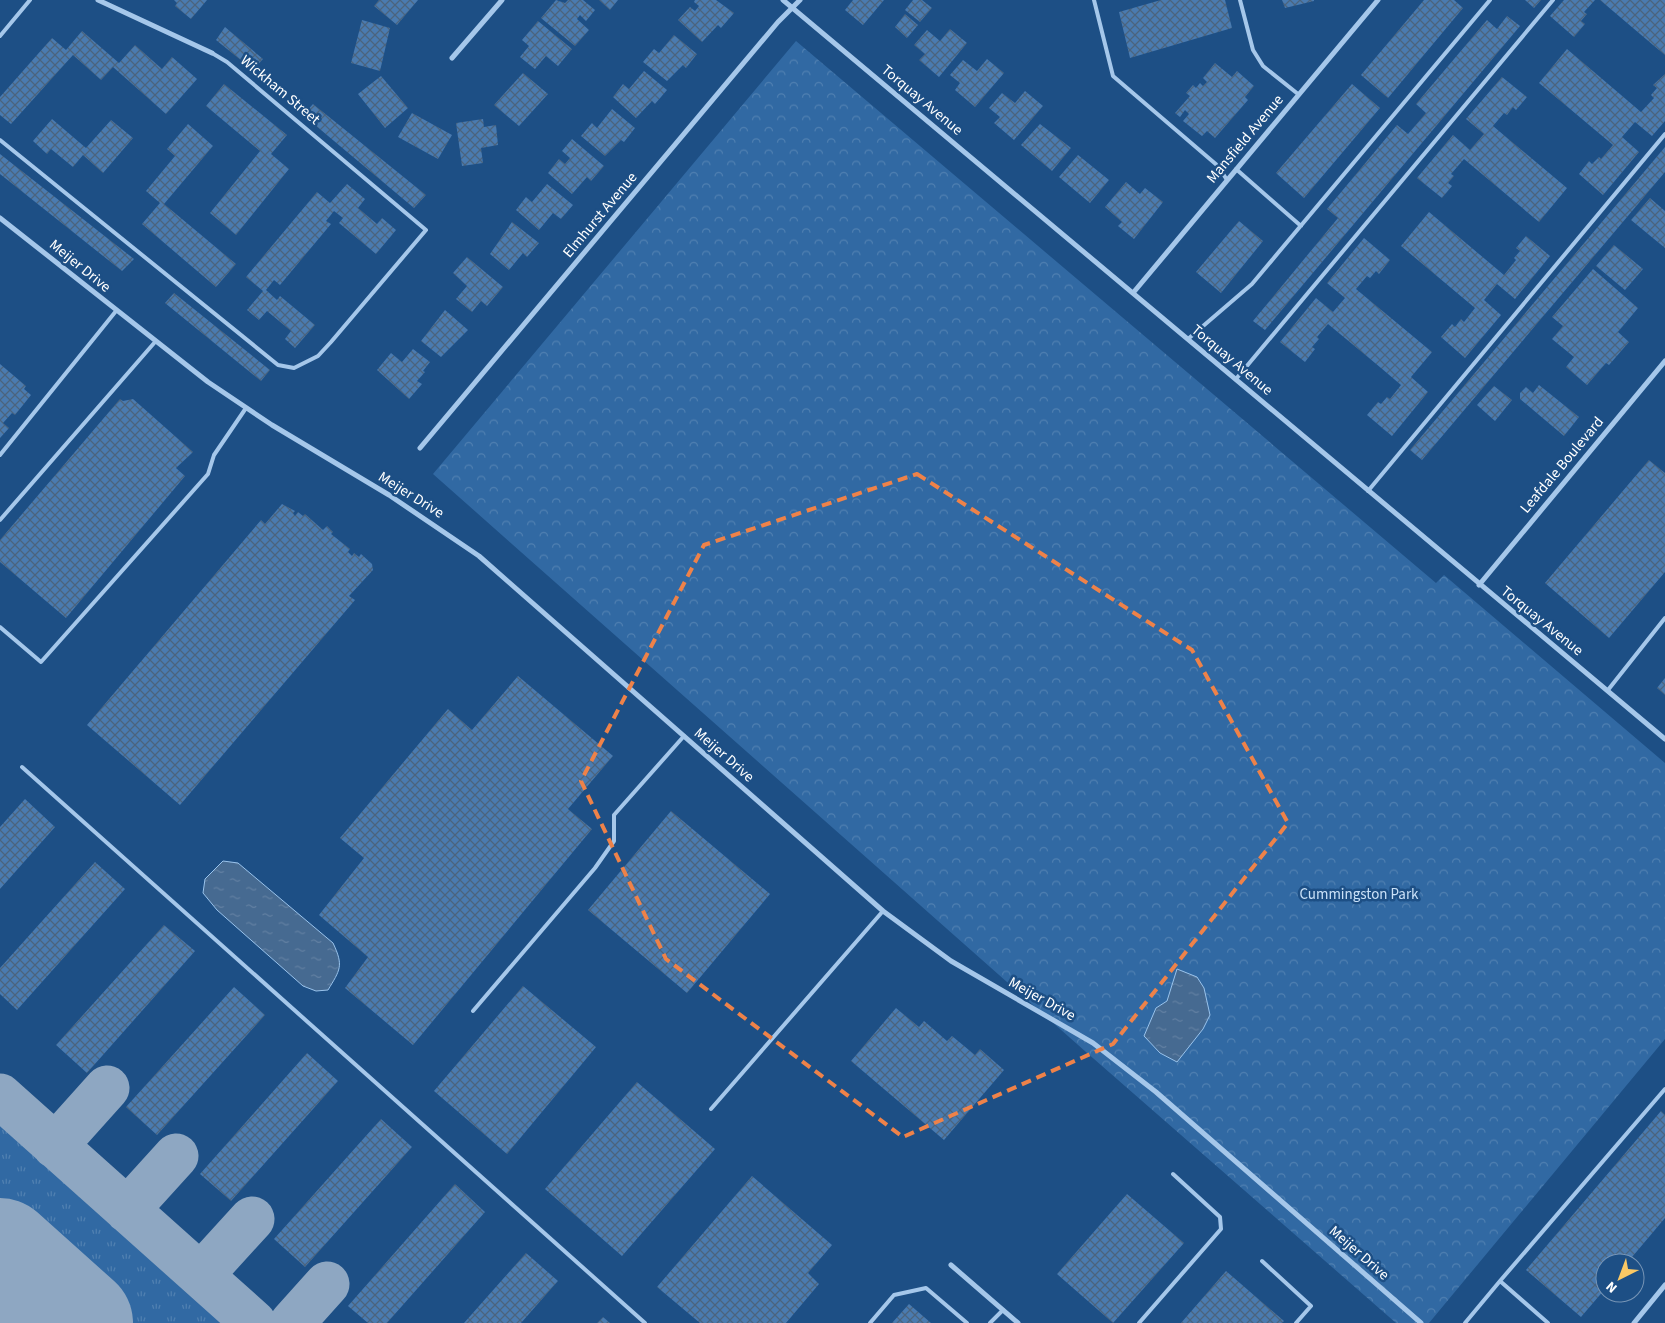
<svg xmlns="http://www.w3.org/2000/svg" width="1665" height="1323" font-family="'Source Sans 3',sans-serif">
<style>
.grass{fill:url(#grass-tufts)}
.park{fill:url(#park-crowns)}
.water{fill:url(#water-ripples);stroke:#99c3ec}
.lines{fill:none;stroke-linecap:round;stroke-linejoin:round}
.taxiway{stroke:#8ea7c2;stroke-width:45}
.runway{stroke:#8ea7c2;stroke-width:112}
.building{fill:url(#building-cross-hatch)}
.service{stroke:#a5c7ea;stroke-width:4}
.minor{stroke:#a5c7ea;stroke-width:5}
.marked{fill:none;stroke:#ee8249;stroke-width:4;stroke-dasharray:10 6;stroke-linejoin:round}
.labels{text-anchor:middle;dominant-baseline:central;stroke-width:5;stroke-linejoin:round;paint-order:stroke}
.street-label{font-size:15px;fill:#fff;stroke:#1d4f85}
.park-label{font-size:15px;fill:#cae1f8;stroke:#1d4f85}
</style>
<defs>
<pattern id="grass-tufts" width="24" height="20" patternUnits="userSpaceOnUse" patternTransform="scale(1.25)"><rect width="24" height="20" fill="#3169a3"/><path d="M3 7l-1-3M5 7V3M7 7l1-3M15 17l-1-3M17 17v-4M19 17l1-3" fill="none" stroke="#5080b1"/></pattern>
<pattern id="park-crowns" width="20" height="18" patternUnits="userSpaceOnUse" patternTransform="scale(1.25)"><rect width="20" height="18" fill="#3169a3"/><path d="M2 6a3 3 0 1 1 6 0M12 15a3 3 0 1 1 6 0" fill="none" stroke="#5080b1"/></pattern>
<pattern id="water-ripples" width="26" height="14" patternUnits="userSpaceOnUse" patternTransform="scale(1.25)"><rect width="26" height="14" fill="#466a91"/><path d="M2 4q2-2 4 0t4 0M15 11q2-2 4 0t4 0" fill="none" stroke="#6280a2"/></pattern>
<pattern id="building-cross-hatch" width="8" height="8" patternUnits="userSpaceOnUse" patternTransform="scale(1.25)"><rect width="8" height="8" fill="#4a7bb0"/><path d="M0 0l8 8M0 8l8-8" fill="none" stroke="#4b647e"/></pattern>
</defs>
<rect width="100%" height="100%" fill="#1d4f85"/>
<!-- grass -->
<path class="grass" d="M 0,1109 L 240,1323 L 111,1323 L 0,1224 Z
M 0,1292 L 35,1323 L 0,1323 Z"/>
<!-- park -->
<path class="park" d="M 796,41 L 1436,583 L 1444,575 L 1665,763 L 1665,1039 L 1429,1323 L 1396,1323 L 1086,1052 L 433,474 Z"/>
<!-- water -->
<path class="water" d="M 223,861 L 238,863 L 333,943 C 344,966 340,970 328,990 L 316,991 L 303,986 L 217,910 L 203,893 L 205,879 Z
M 1177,969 L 1197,977 L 1204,988 L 1210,1015 L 1203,1029 L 1177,1062 L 1160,1053 L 1144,1036 L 1156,1008 L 1167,1001 Z"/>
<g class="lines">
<!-- taxiway -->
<path class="taxiway" d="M 0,1096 L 254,1323
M 55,1146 L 107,1088
M 127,1210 L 176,1156
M 201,1275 L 252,1219
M 292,1323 L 327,1284"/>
<!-- runway -->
<path class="runway" d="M 0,1254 L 77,1323"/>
</g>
<!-- building -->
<path class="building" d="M 174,0 L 207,0 L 191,19 L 175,6 L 177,3 Z
M 379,0 L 418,0 L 397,25 L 374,6 Z
M 556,0 L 565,3 L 568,0 L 583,0 L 595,10 L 586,21 L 580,15 L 577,19 L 589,30 L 575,46 L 541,18 Z
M 599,0 L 618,0 L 610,10 Z
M 695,0 L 716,0 L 734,13 L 721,28 L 718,25 L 702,42 L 678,20 L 690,7 L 695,11 L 699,6 L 694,2 Z
M 853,0 L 884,0 L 863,25 L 845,10 Z
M 913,0 L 922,0 L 932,8 L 920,22 L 905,10 Z
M 1161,0 L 1225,0 L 1232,28 L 1130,58 L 1119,12 Z
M 1282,0 L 1314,0 L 1314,1 L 1285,8 Z
M 1424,0 L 1454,0 L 1463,8 L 1388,98 L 1361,75 Z
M 1525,0 L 1541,0 L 1534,8 Z
M 1564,0 L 1595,0 L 1584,12 L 1587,14 L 1581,21 L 1585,24 L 1574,37 L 1550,16 Z
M 1600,0 L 1665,0 L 1665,55 L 1653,45 Z
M 905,14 L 918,25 L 907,38 L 895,27 Z
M 1507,16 L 1520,26 L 1265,330 L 1253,321 L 1338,218 L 1327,209 L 1397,125 L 1408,134 L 1426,113 L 1416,104 L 1487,20 L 1497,29 Z
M 362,20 L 390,28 L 380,71 L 351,63 Z
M 538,21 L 572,49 L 558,66 L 546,56 L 535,69 L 520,57 L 529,46 L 522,40 Z
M 225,27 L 263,59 L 253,70 L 216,40 Z
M 950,29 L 967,43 L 939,77 L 919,60 L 925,54 L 914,45 L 927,30 L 940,41 Z
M 82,31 L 119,63 L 135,45 L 162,69 L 172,57 L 197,79 L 166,114 L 113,67 L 101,80 L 73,55 L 11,124 L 0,115 L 0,97 L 52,38 L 66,50 Z
M 674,35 L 697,54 L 686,68 L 683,65 L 667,81 L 643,62 L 654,49 L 659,53 Z
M 1567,49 L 1641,112 L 1654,98 L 1651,95 L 1657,88 L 1653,85 L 1665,74 L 1665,121 L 1652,136 L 1635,122 L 1622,137 L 1639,152 L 1603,195 L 1579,174 L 1589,161 L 1592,164 L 1599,157 L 1601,159 L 1613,145 L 1539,83 Z
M 987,59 L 1004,73 L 975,107 L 955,90 L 960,83 L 950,75 L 963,60 L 977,71 Z
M 1215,63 L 1232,77 L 1237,71 L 1254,86 L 1245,97 L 1248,100 L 1215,138 L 1207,131 L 1202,136 L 1183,121 L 1189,114 L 1185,110 L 1180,117 L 1175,113 L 1190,96 L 1186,93 L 1193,85 L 1196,88 L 1200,83 L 1203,86 L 1207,82 L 1203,78 Z
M 644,71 L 667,90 L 655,104 L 652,101 L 636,118 L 613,97 L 623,84 L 629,89 Z
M 523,73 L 548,94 L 519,126 L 494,105 Z
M 381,76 L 408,108 L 385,128 L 358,94 Z
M 1502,77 L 1527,97 L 1516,110 L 1513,107 L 1507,115 L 1504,113 L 1493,126 L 1567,188 L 1539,222 L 1464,159 L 1451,174 L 1454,176 L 1448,183 L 1452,186 L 1442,198 L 1417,178 L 1453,135 L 1470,150 L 1484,134 L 1466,119 Z
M 224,84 L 287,135 L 271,154 L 289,169 L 236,235 L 210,213 L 260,151 L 206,106 Z
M 1352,84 L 1380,108 L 1304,198 L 1276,173 Z
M 1025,91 L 1043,106 L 1014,140 L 994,123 L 1000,117 L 989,108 L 1002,93 L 1015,103 Z
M 313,104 L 426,195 L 414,208 L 303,115 Z
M 612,109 L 635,128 L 624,142 L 621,140 L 605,156 L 581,136 L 592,123 L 597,128 Z
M 412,113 L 452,135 L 438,159 L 398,137 Z
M 52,119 L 86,148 L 111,120 L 133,138 L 103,173 L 83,155 L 73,167 L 51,149 L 47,154 L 33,141 Z
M 483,119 L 484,127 L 496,125 L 498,145 L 481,148 L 483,163 L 462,166 L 456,123 Z
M 188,124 L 213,146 L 164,204 L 236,264 L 216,287 L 142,224 L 160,203 L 146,191 L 175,156 L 167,149 Z
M 1040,124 L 1071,148 L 1052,171 L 1021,145 Z
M 572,139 L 604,166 L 591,181 L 587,177 L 572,194 L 548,173 L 559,159 L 565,164 L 570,158 L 562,151 Z
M 1665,147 L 1665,172 L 1422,460 L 1410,450 Z
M 0,154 L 134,259 L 122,271 L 0,174 Z
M 1078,155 L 1109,180 L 1090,203 L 1059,177 Z
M 1126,182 L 1140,194 L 1145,188 L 1163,202 L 1134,239 L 1118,226 L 1122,222 L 1105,207 Z
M 347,184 L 365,199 L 358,208 L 377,224 L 382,218 L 396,230 L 376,254 L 339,223 L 343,218 L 334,211 L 326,221 L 331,224 L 280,285 L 274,280 L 266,290 L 277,300 L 280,296 L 315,325 L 295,348 L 285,339 L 291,331 L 267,311 L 259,320 L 247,310 L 263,291 L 246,277 L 317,192 L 330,203 Z
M 547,184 L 573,205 L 561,219 L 553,213 L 539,230 L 516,210 L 526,197 L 532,202 Z
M 1650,198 L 1665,211 L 1665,248 L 1631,220 Z
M 1429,212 L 1504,275 L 1516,260 L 1514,258 L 1520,251 L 1516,248 L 1526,236 L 1550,256 L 1515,299 L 1497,284 L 1484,300 L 1501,315 L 1465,358 L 1441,337 L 1452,324 L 1455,327 L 1461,319 L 1464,322 L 1475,308 L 1401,246 Z
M 1239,221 L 1263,241 L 1221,293 L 1196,272 Z
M 512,222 L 539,243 L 527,257 L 523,253 L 509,270 L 490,254 Z
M 1364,238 L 1390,260 L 1379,274 L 1376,271 L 1370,278 L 1367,276 L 1356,289 L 1432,352 L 1411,377 L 1428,392 L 1392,436 L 1367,415 L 1378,402 L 1381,404 L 1387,397 L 1390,399 L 1401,385 L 1381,368 L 1328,324 L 1317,337 L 1319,339 L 1312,347 L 1315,349 L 1305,362 L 1280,342 L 1316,298 L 1333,312 L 1345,298 L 1327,283 Z
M 1614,245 L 1643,269 L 1625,290 L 1596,266 Z
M 467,257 L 503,287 L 487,306 L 481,301 L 472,312 L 456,299 L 467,286 L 453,273 Z
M 1593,269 L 1638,308 L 1618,332 L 1629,342 L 1609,365 L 1606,363 L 1587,385 L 1566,367 L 1574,357 L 1552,339 L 1563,326 L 1552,317 Z
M 174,293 L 270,370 L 261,381 L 165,303 Z
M 445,310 L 468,330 L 441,357 L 421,341 Z
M 413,349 L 430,362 L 423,371 L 425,372 L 417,381 L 422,384 L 409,399 L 377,370 L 391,353 L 402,362 Z
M 0,364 L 26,386 L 24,389 L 31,395 L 15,415 L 12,413 L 3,423 L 9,428 L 0,438 Z
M 1539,385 L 1579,417 L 1564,436 L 1520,399 L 1520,393 L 1526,387 L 1533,393 Z
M 1494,386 L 1512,400 L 1495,421 L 1477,405 Z
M 120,399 L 123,401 L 133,399 L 193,452 L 176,468 L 185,476 L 66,618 L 0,562 L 0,540 Z
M 1649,460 L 1665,473 L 1665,572 L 1609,638 L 1545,583 Z
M 282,504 L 295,511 L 293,513 L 295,516 L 298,512 L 303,516 L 305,514 L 323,530 L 327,526 L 333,532 L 331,534 L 350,549 L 348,552 L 352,556 L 354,553 L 359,557 L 361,554 L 372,564 L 373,570 L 349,596 L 355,600 L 180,805 L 87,725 L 261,520 L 265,524 Z
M 518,676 L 613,756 L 568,809 L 592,829 L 413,1045 L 345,988 L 368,957 L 319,915 L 364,858 L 340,838 L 448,709 L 472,730 Z
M 1665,678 L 1665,695 L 1657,688 Z
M 25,799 L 55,827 L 0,889 L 0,827 Z
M 671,811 L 770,894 L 687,993 L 588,910 Z
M 95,862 L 125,889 L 17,1010 L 0,994 L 0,968 Z
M 164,925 L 195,951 L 87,1073 L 56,1045 Z
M 523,986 L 596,1047 L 507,1154 L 434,1091 Z
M 234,987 L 265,1015 L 157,1135 L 126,1107 Z
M 896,1008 L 919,1027 L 924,1021 L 947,1041 L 952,1036 L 975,1055 L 980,1049 L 1004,1070 L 944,1140 L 851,1061 Z
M 307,1053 L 338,1081 L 231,1201 L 200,1174 Z
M 637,1082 L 715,1149 L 622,1256 L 545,1189 Z
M 1661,1111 L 1665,1115 L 1665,1218 L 1627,1263 L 1605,1263 L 1605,1289 L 1581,1317 L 1526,1270 Z
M 381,1119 L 412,1147 L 305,1267 L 274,1239 Z
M 752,1176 L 832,1245 L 808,1273 L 819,1284 L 786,1323 L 700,1323 L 657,1287 Z
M 455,1184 L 485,1212 L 387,1323 L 368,1323 L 348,1306 Z
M 1127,1194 L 1184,1243 L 1113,1323 L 1057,1274 Z
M 526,1253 L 558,1281 L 521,1323 L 464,1323 Z
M 1226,1271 L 1284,1321 L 1282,1323 L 1181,1323 Z
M 909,1304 L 931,1323 L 892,1323 Z
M 603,1317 L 610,1323 L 597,1323 Z"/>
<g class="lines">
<!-- service -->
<path class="service" d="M 1094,0 L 1113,76 L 1218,166 L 1227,180
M 1240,0 L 1253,50 L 1263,66 L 1298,94
M 0,36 L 30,0
M 0,140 L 278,365 L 294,368 L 318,356 L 331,342 L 426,230 L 227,62 L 212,53
M 1236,169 L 1301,226
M 1188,339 L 1252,284 L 1490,0
M 1236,379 L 1553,0
M 0,455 L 116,311
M 1368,491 L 1665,134
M 0,520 L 155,342
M 0,627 L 41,662 L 208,474 L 214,455 L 246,408
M 1608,690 L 1665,618
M 22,767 L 645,1323
M 473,1011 L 595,868 L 614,841 L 614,815 L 684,736
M 711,1109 L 883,911
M 1262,1261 L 1311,1306 L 1296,1323
M 1500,1281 L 1665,1089
M 870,1323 L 894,1295 L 926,1288 L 967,1323
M 990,1323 L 1003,1310
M 1139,1323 L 1221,1229 L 1220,1217 L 1173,1174
M 1465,1323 L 1500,1281 L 1548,1323"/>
<!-- minor -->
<path class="minor" d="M 98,0 L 212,53
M 783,0 L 1665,739
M 452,58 L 502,0
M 0,218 L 208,382 L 272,425 L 389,495 L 479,556 L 883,911 L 951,961 L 1093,1043 L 1156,1092 L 1421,1323
M 1133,293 L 1378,0
M 420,448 L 778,22 L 800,0
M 1479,585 L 1665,361
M 951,1265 L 1018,1323
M 1634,1323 L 1665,1285"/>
</g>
<!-- marked area -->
<path class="marked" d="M 917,474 L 1192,650 L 1288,823 L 1113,1044 L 903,1137 L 666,959 L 581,781 L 704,545 Z"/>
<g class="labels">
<!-- street labels -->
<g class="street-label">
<text transform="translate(280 90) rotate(40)">Wickham Street</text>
<text transform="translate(922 100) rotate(40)">Torquay Avenue</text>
<text transform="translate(1245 139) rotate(-50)">Mansfield Avenue</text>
<text transform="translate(600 215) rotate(-50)">Elmhurst Avenue</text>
<text transform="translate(80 266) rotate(39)">Meijer Drive</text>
<text transform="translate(1232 360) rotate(40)">Torquay Avenue</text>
<text transform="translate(1562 465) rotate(-50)">Leafdale Boulevard</text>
<text transform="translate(411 495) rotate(32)">Meijer Drive</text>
<text transform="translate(1542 621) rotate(39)">Torquay Avenue</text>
<text transform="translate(724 755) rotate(41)">Meijer Drive</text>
<text transform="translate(1042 999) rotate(29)">Meijer Drive</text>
<text transform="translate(1359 1253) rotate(41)">Meijer Drive</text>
</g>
<!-- park labels -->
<g class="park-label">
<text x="1359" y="894">Cummingston Park</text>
</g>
</g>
<!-- north arrow -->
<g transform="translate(1620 1278) rotate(222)"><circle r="24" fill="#1d4f85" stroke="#7795b6"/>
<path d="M0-4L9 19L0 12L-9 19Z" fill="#fac864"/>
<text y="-8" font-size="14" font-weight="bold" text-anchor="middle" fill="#ffffff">N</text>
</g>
</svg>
